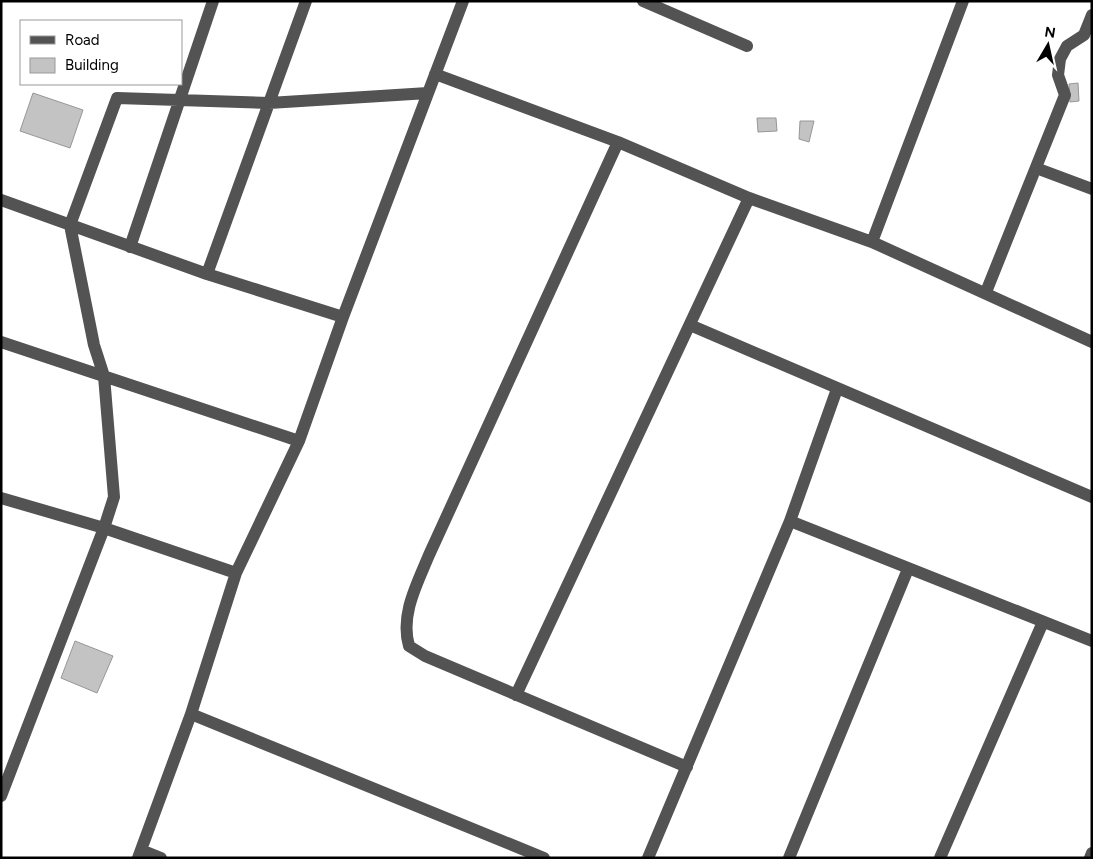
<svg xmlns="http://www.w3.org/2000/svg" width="1093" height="859" font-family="Figtree,sans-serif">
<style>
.building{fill:#c3c3c3;stroke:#979797}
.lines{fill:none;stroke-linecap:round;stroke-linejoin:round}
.minor{stroke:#535353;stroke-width:12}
</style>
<rect width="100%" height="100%" fill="#fff"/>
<!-- building -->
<path class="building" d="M 1078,83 L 1079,101 L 1070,102 L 1069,84 Z
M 33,93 L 83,110 L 70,148 L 20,131 Z
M 757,118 L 776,118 L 777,131 L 758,132 Z
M 800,121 L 814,121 L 809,142 L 799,139 Z
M 75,641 L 113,656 L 97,693 L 61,678 Z"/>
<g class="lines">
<!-- minor -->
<path class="minor" d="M 643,1 L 747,46
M 435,74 L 618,142 L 749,198 L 872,242 L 1092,342
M 618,142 L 429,555 C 417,584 400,615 409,646 L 425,656 L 687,767
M 1036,168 L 1092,189
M 1,200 L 207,274 L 343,317
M 872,242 L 963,1
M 130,247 L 213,1
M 207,274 L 306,1
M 986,292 L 1065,95 L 1058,75 L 1060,59 L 1067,46 L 1084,35 L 1092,15
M 690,325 L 1092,497
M 1,342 L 299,441
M 1,498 L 104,528 L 236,573
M 790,521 L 1092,641
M 516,695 L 749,198
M 191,714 L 544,858
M 1,796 L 104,528 L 114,497 L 104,376 L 94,345 L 70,225 L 117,98 L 269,103 L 428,93
M 141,850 L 161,858
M 138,858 L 191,714 L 236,573 L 299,441 L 343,317 L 463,1
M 648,858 L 790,521 L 837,389
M 789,858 L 908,569
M 940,858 L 1043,622
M 1090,858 L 1092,853"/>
</g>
<!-- border -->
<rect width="1093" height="859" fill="none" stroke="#000000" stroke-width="5"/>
<!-- legend -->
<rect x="20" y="20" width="162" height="65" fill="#ffffff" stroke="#999999"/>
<rect x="30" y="36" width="25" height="8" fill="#535353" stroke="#999999"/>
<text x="65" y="45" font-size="15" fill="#000000">Road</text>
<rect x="30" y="58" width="25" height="15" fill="#c3c3c3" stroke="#999999"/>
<text x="65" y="70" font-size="15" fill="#000000">Building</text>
<!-- north arrow -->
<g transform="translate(1048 45) rotate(9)" stroke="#ffffff" stroke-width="4" paint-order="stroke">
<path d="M0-4L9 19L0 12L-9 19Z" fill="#000000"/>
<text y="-8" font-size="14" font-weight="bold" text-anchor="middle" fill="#000000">N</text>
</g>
</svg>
